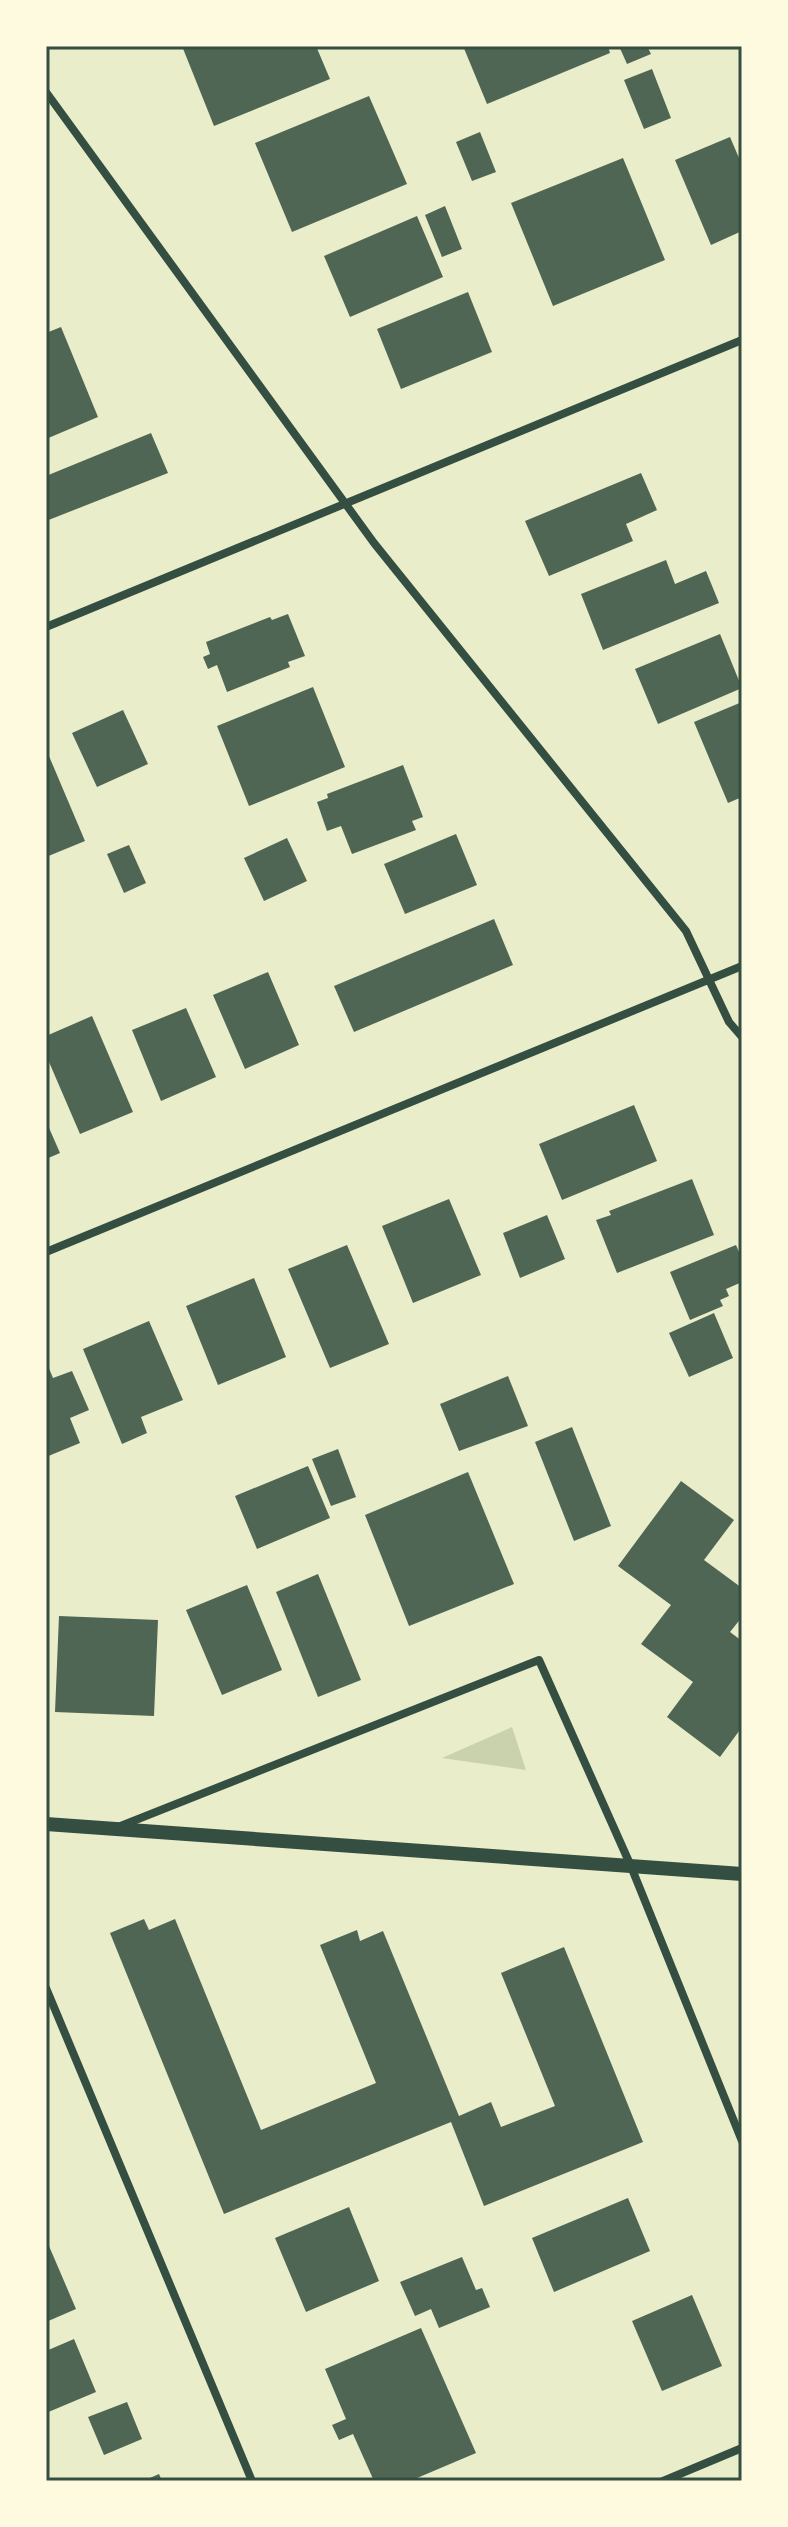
<svg xmlns="http://www.w3.org/2000/svg" width="788" height="2527" font-family="'DejaVu Sans',sans-serif">
<style>
.green{fill:#cad2ad}
.building{fill:#4f6655}
.lines{fill:none;stroke-linecap:round;stroke-linejoin:round}
.minor{stroke:#344e41;stroke-width:8}
.tertiary{stroke:#344e41;stroke-width:14}
.neatline{fill:none;stroke:#344e41;stroke-width:3}
</style>
<rect width="100%" height="100%" fill="#e9edc9"/>
<!-- green -->
<path class="green" d="M 512,1727 L 526,1770 L 442,1758 Z"/>
<!-- building -->
<path class="building" d="M 182,46 L 316,46 L 330,79 L 214,126 Z
M 463,46 L 608,46 L 610,53 L 487,104 Z
M 619,46 L 647,46 L 651,54 L 627,64 Z
M 652,69 L 671,118 L 644,129 L 624,80 Z
M 369,96 L 407,184 L 292,232 L 255,143 Z
M 480,132 L 496,172 L 472,181 L 456,142 Z
M 730,137 L 742,165 L 742,231 L 711,245 L 675,160 Z
M 623,158 L 665,260 L 553,306 L 511,203 Z
M 445,206 L 462,249 L 442,257 L 425,215 Z
M 417,216 L 443,277 L 350,317 L 324,256 Z
M 468,292 L 492,352 L 401,389 L 377,329 Z
M 61,327 L 98,417 L 46,439 L 46,333 Z
M 151,433 L 168,473 L 46,521 L 46,476 Z
M 641,473 L 657,510 L 626,524 L 633,541 L 549,576 L 525,521 Z
M 666,560 L 675,584 L 706,571 L 719,603 L 603,650 L 581,594 Z
M 288,614 L 305,656 L 288,662 L 290,667 L 227,692 L 217,665 L 208,669 L 203,657 L 210,654 L 206,642 L 270,617 L 272,620 Z
M 720,634 L 742,688 L 658,724 L 635,669 Z
M 313,687 L 345,767 L 249,806 L 217,726 Z
M 742,702 L 742,797 L 728,803 L 694,722 Z
M 123,710 L 148,764 L 97,787 L 72,733 Z
M 46,749 L 85,841 L 46,857 Z
M 403,765 L 423,817 L 412,821 L 416,830 L 352,854 L 341,826 L 327,831 L 317,802 L 328,798 L 327,794 Z
M 456,834 L 477,885 L 405,914 L 384,864 Z
M 287,838 L 307,881 L 264,901 L 244,858 Z
M 129,845 L 146,883 L 124,893 L 107,854 Z
M 494,919 L 513,965 L 354,1032 L 334,986 Z
M 268,972 L 299,1045 L 245,1069 L 213,995 Z
M 186,1008 L 216,1077 L 161,1101 L 132,1030 Z
M 92,1016 L 133,1112 L 80,1134 L 46,1055 L 46,1036 Z
M 634,1105 L 657,1161 L 562,1200 L 539,1144 Z
M 46,1121 L 60,1153 L 46,1159 Z
M 692,1179 L 714,1235 L 617,1273 L 596,1220 L 611,1215 L 609,1211 Z
M 449,1199 L 481,1275 L 413,1303 L 382,1226 Z
M 547,1215 L 565,1259 L 520,1278 L 503,1233 Z
M 347,1245 L 389,1344 L 330,1368 L 288,1269 Z
M 736,1245 L 742,1259 L 742,1282 L 726,1289 L 729,1296 L 720,1300 L 723,1306 L 690,1320 L 670,1272 Z
M 254,1278 L 286,1357 L 218,1385 L 186,1306 Z
M 714,1313 L 733,1358 L 689,1377 L 669,1333 Z
M 149,1321 L 183,1400 L 141,1417 L 147,1433 L 122,1444 L 83,1349 Z
M 46,1361 L 53,1378 L 72,1371 L 89,1410 L 70,1418 L 80,1443 L 46,1457 Z
M 508,1376 L 528,1426 L 459,1451 L 440,1404 Z
M 572,1427 L 611,1526 L 574,1541 L 535,1442 Z
M 338,1449 L 356,1497 L 331,1506 L 312,1459 Z
M 308,1466 L 330,1518 L 257,1549 L 235,1496 Z
M 468,1472 L 514,1584 L 409,1626 L 365,1515 Z
M 681,1481 L 734,1520 L 704,1560 L 742,1588 L 742,1617 L 730,1632 L 742,1641 L 742,1727 L 720,1757 L 667,1717 L 693,1682 L 641,1644 L 671,1605 L 618,1566 Z
M 318,1574 L 361,1680 L 318,1697 L 276,1592 Z
M 247,1585 L 282,1670 L 222,1695 L 186,1610 Z
M 59,1616 L 158,1620 L 154,1716 L 55,1712 Z
M 144,1919 L 149,1930 L 175,1919 L 261,2130 L 376,2083 L 320,1945 L 357,1930 L 360,1941 L 383,1931 L 459,2116 L 491,2102 L 501,2127 L 555,2106 L 501,1973 L 564,1947 L 643,2142 L 484,2206 L 451,2122 L 224,2214 L 110,1933 Z
M 628,2198 L 650,2251 L 554,2292 L 532,2238 Z
M 349,2207 L 379,2281 L 306,2312 L 275,2238 Z
M 49,2246 L 76,2309 L 46,2322 L 46,2248 Z
M 462,2257 L 476,2290 L 482,2288 L 490,2307 L 439,2328 L 431,2309 L 415,2316 L 400,2282 Z
M 692,2295 L 722,2366 L 662,2391 L 632,2321 Z
M 421,2328 L 476,2453 L 410,2481 L 374,2481 L 353,2434 L 339,2440 L 332,2425 L 346,2419 L 325,2369 Z
M 74,2339 L 96,2392 L 46,2413 L 46,2351 Z
M 127,2402 L 142,2439 L 104,2455 L 88,2417 Z
M 159,2474 L 162,2481 L 143,2481 Z"/>
<g class="lines">
<!-- minor -->
<path class="minor" d="M 46,92 L 374,543 L 686,931 L 729,1022 L 742,1037
M 46,627 L 742,340
M 46,1252 L 742,966
M 118,1827 L 539,1660 L 630,1864 L 742,2141
M 46,1988 L 252,2481
M 663,2481 L 742,2448"/>
<!-- tertiary -->
<path class="tertiary" d="M 46,1824 L 742,1874"/>
</g>
<!-- border -->
<rect width="788" height="2527" fill="none" stroke="#fefae0" stroke-width="96"/>
<rect x="48" y="48" width="692" height="2431" class="neatline"/>
</svg>
